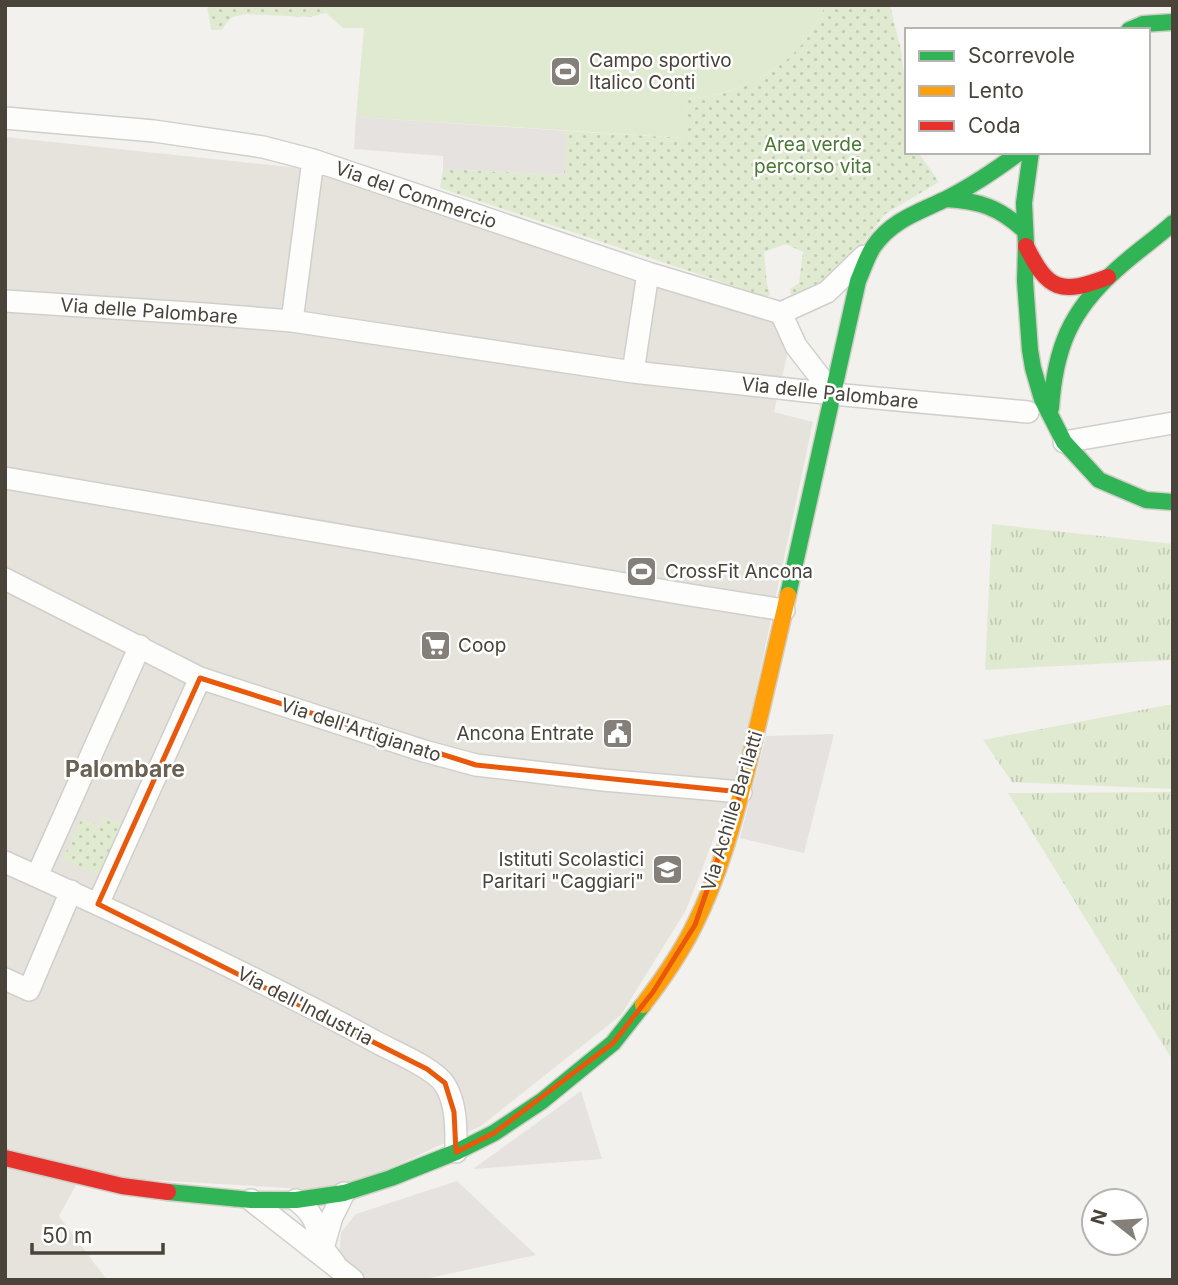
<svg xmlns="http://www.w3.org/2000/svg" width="1178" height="1285" font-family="Inter,sans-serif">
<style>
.residential{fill:#e6e3dd}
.grass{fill:url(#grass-tufts)}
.park{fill:url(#park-dots)}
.garden{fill:#e0ead1}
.parking{fill:#e5e2df}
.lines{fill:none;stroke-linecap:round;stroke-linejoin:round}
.street-casing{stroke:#d1cfcc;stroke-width:24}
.fast-casing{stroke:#d1cec6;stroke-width:19}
.slow-casing{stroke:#d1cec6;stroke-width:19}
.jam-casing{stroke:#d1cec6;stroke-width:19}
.street{stroke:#fdfdfc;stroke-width:21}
.fast{stroke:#30b455;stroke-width:16}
.slow{stroke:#ff9f0a;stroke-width:16}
.jam{stroke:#e5322d;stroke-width:16}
.marked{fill:none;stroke:#e8590c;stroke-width:5;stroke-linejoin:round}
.labels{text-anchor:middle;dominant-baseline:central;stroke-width:5;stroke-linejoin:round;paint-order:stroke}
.poi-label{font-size:19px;fill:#49433a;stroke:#fff;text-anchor:start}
.park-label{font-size:19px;fill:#4a7731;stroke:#fff}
.street-label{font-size:19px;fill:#49433a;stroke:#fff}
.quarter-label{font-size:23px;font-weight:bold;fill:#6b6152;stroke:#fff}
</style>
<defs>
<pattern id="grass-tufts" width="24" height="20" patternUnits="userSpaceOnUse" patternTransform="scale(1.75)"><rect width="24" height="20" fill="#e0ead1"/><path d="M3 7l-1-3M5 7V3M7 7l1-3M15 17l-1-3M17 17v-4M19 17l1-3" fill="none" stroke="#c2cab4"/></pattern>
<pattern id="park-dots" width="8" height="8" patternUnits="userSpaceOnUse" patternTransform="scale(1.75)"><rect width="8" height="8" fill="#e0ead1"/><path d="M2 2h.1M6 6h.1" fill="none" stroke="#c2cab4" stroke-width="1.8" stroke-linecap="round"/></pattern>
</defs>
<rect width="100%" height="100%" fill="#f3f1ee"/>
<!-- residential -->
<path class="residential" d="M 5,137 L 318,170 L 469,220 L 601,270 L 782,322 L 788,351 L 774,412 L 813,422 L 737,779 L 686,910 L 621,1015 L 481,1126 L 342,1191 L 81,1176 L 59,1216 L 107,1280 L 5,1280 Z"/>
<!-- grass -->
<path class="grass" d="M 992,524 L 1173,544 L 1173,660 L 985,670 Z
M 1173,704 L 1173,789 L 1012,782 L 983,740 Z
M 1173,792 L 1173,1061 L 1008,793 Z"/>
<!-- park -->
<path class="park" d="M 207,5 L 323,5 L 326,13 L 309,17 L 246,14 L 233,17 L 227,22 L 222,30 L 211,30 Z
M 825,5 L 890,5 L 901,50 L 906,91 L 907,152 L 918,152 L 939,182 L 885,214 L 845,268 L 822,284 L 791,299 L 790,289 L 799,283 L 803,252 L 786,244 L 764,252 L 767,284 L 770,294 L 765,299 L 755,293 L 440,188 L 443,169 L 563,175 L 567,131 L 684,138 L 687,99 C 746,95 803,63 825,5 Z
M 104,816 L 124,825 L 101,876 L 63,859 L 82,818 L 99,826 Z"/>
<!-- garden -->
<path class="garden" d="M 323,5 L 825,5 C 802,64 747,94 687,99 L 685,138 L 356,117 L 364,28 L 343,28 L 326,13 Z"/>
<!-- parking -->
<path class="parking" d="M 356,117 L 567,131 L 564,175 L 443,169 L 443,156 L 354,149 Z
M 834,734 L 804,853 L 740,838 L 766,736 Z
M 581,1091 L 602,1159 L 473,1169 Z
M 457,1181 L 536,1255 L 420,1280 L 363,1280 L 339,1260 L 341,1232 L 356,1214 Z"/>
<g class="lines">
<defs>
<path id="street" d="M 5,118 L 154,131 L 263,147 L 313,160 L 648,273 L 781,313 L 796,346 L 833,394
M 5,301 L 205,314 L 292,321 L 633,372 L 833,394 L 1028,412
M 781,313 L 827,292 L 864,256
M 292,321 L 313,160
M 633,372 L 648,273
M 1064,442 L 1173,423
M 5,478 L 684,594 L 784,610
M 5,579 L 200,678 L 424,751 L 476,765 L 603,780 L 741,792
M 5,862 C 131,919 257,977 378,1043 C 395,1052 436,1069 445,1085 C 457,1104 456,1130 456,1152
M 37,876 L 140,646
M 98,904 L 200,678
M 5,979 L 29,990 L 71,891
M 251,1200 L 353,1280
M 296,1200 C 316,1215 316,1225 323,1248
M 335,1264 L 323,1248 L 332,1217 L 344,1193"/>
<path id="fast" d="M 1129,30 L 1143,24 L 1173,22
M 1031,152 L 1024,203 L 1026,245 L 1025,281 L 1030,350 L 1033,368 L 1042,399 L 1064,442 L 1099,480 L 1146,500 L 1173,502
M 946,199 C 980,201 998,207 1024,230
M 1051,408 C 1055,349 1070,311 1115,271 C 1133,254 1154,240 1173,223
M 788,595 L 858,281 C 863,270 867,256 874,246 C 892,220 919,212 946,199 C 972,186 997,169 1020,152
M 168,1192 L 251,1200 L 296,1200 L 344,1193 L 391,1178 L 456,1152 L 494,1133 L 542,1101 L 613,1043 L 643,1005"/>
<path id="slow" d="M 643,1005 C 662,980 681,953 695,924 C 718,878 732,828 745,778 C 760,717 774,656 788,595"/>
<path id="jam" d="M 1026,246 C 1048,291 1061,295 1108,277
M 5,1158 L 122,1186 L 168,1192"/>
</defs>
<!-- street casing -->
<use href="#street" class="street-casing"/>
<!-- fast casing -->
<use href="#fast" class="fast-casing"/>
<!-- slow casing -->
<use href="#slow" class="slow-casing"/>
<!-- jam casing -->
<use href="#jam" class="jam-casing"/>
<!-- street -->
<use href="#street" class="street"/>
<!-- fast -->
<use href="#fast" class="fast"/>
<!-- slow -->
<use href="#slow" class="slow"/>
<!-- jam -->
<use href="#jam" class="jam"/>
</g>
<!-- marked area -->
<path class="marked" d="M 200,678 L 476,765 L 741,792 L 695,925 L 653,992 L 613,1043 L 494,1133 L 456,1152 L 454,1112 L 445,1083 L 427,1069 L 98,904 Z"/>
<!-- icons -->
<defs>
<symbol id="stadium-square" viewBox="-11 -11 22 22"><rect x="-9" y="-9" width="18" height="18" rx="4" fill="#848079" stroke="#fff"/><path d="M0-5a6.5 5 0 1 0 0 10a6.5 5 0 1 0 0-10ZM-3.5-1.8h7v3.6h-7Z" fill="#fff"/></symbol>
<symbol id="supermarket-square" viewBox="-11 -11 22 22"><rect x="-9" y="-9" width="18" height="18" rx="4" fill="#848079" stroke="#fff"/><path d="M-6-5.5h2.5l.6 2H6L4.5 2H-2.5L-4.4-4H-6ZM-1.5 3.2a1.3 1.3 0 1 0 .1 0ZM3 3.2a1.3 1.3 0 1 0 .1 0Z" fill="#fff"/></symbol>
<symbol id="civic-square" viewBox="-11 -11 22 22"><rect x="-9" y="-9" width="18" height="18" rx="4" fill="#848079" stroke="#fff"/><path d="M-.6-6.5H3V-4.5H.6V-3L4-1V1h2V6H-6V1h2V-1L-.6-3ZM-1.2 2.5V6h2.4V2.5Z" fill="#fff"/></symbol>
<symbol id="school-square" viewBox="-11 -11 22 22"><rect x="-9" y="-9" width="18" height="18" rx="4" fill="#848079" stroke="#fff"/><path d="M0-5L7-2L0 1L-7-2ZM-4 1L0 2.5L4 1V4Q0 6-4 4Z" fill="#fff"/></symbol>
</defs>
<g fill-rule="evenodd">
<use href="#stadium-square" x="548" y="54" width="35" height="35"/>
<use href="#stadium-square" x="624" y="554" width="35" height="35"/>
<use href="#supermarket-square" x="418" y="628" width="35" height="35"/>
<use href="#civic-square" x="600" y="716" width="35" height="35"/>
<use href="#school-square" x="650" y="852" width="35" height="35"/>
</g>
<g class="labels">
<!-- poi labels -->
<g class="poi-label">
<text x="589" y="60">Campo sportivo<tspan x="589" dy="22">Italico Conti</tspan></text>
<text x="665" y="571">CrossFit Ancona</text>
<text x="458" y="645">Coop</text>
<text x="594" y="733" text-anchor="end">Ancona Entrate</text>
<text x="644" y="859" text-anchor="end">Istituti Scolastici<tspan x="644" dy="22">Paritari "Caggiari"</tspan></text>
</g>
<!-- park labels -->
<g class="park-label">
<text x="813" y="144">Area verde<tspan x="813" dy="22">percorso vita</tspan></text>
</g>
<!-- street labels -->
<g class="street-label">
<text transform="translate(416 195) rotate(19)">Via del Commercio</text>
<text transform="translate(149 311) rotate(4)">Via delle Palombare</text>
<text transform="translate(830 393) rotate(6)">Via delle Palombare</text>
<text transform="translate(361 730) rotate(18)">Via dell'Artigianato</text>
<text transform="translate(732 811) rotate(-73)">Via Achille Barilatti</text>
<text transform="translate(305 1006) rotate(27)">Via dell'Industria</text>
</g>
<!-- quarter labels -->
<g class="quarter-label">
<text x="125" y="769">Palombare</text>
</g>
</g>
<!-- border -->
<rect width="1178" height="1285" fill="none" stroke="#49433a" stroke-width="14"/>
<!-- legend -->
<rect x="905" y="28" width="245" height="126" fill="#ffffff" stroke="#b6b4b0" stroke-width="2"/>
<rect x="919" y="51" width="35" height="10" fill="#30b455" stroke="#b6b4b0" stroke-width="2"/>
<text x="968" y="63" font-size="21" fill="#49433a">Scorrevole</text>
<rect x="919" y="86" width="35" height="10" fill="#ff9f0a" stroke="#b6b4b0" stroke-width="2"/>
<text x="968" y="98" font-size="21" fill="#49433a">Lento</text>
<rect x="919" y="121" width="35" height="10" fill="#e5322d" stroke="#b6b4b0" stroke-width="2"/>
<text x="968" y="133" font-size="21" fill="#49433a">Coda</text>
<!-- north arrow -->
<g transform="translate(1115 1222) rotate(287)"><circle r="33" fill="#ffffff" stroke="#b6b4b0" stroke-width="2"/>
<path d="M0-5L12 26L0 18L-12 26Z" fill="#848079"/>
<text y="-10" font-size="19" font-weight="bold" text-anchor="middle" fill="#49433a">N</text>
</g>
<!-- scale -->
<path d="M32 1243v10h131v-10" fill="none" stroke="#49433a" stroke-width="3.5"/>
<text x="42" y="1243" font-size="21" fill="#49433a" stroke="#ffffff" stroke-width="5" paint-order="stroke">50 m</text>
</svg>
